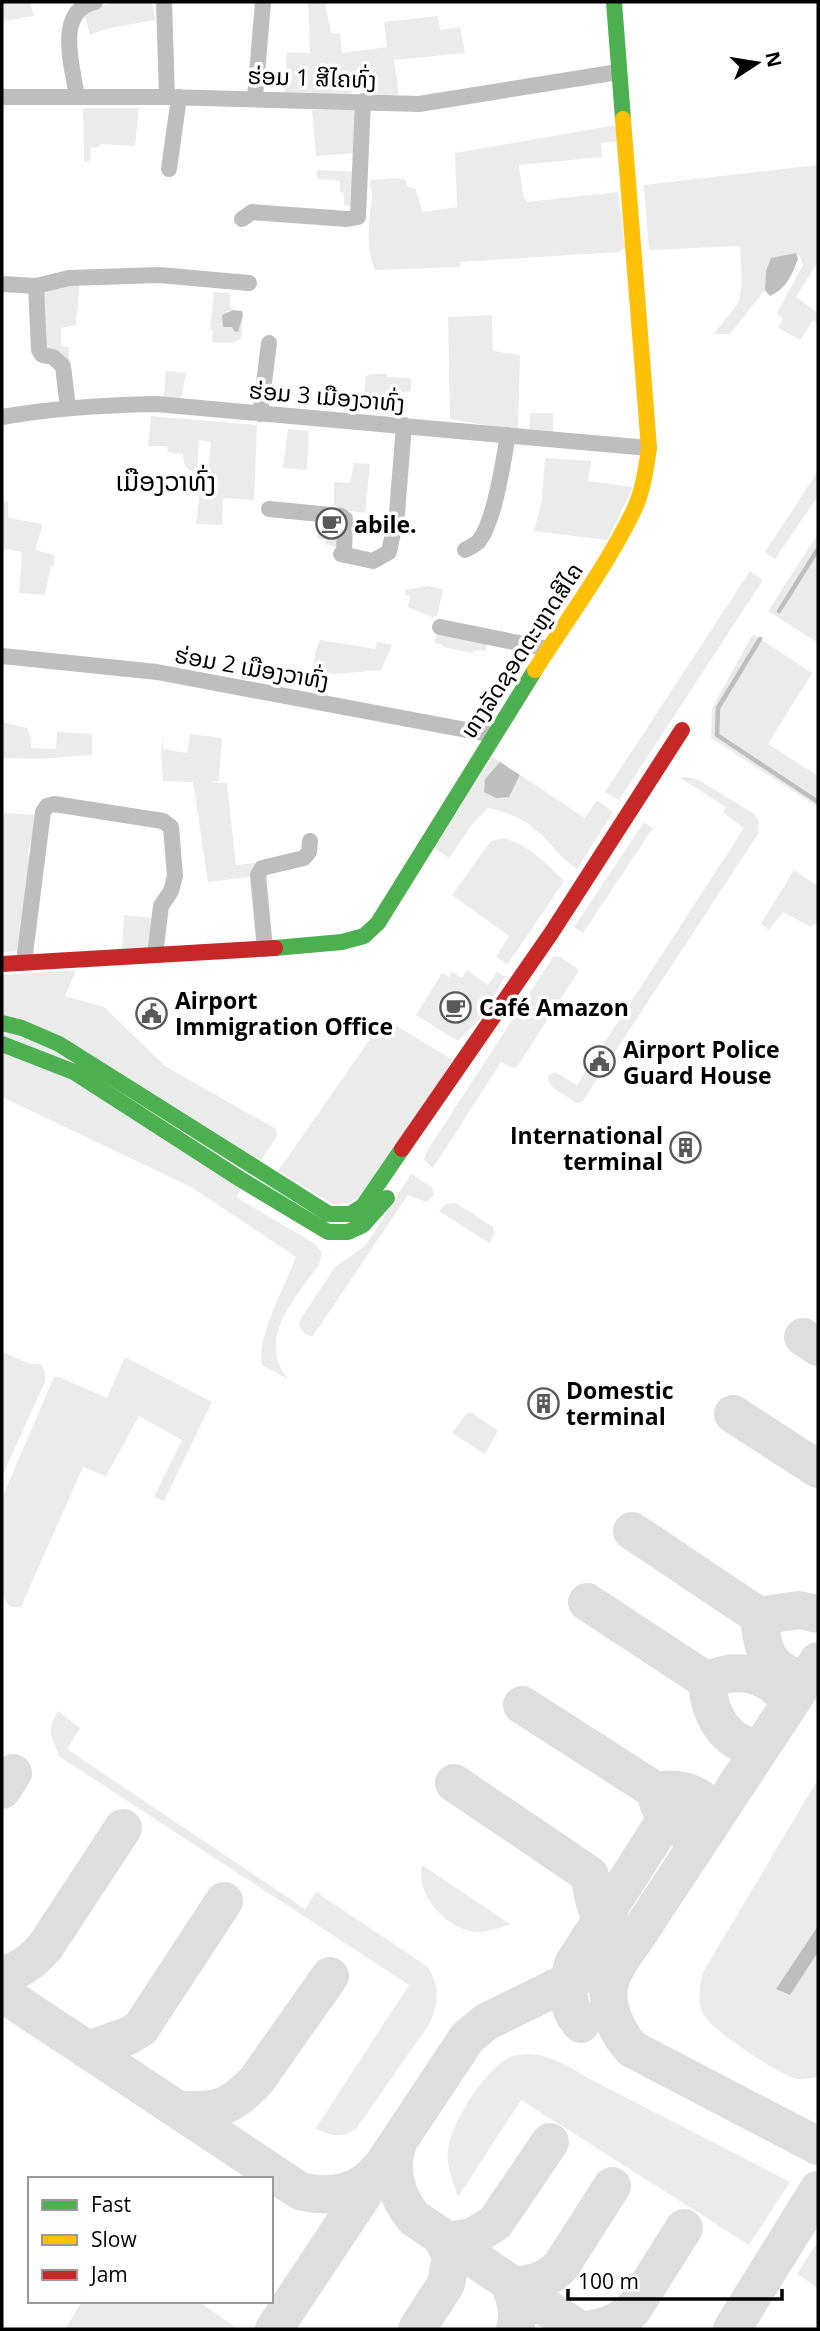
<svg xmlns="http://www.w3.org/2000/svg" width="820" height="2331" font-family="'Open Sans','Noto Sans Lao',sans-serif">
<style>
.green{fill:#ebebeb}
.water{fill:#bebebe}
.lines{fill:none;stroke-linecap:round;stroke-linejoin:round}
.stream{stroke:#bebebe;stroke-width:4.5}
.taxiway{stroke:#dedede;stroke-width:38}
.street{stroke:#bebebe;stroke-width:16}
.fast{stroke:#4caf50;stroke-width:16}
.slow{stroke:#ffc107;stroke-width:16}
.jam{stroke:#c62828;stroke-width:16}
.labels{text-anchor:middle;dominant-baseline:central;stroke-width:7;stroke-linejoin:round;paint-order:stroke}
.street-label{font-size:23px;fill:#000;stroke:#fff}
.poi-label{font-size:23px;font-weight:bold;fill:#000;stroke:#fff;text-anchor:start}
.quarter-label{font-size:26px;fill:#000;stroke:#fff}
</style>
<rect width="100%" height="100%" fill="#fff"/>
<!-- green -->
<path class="green" d="M 2,2 L 30,2 L 34,16 L 4,21 Z
M 114,2 L 152,2 L 155,20 L 105,29 L 90,35 L 84,12 Z
M 308,2 L 325,2 L 331,33 L 340,34 L 342,53 L 387,47 L 384,22 L 438,16 L 440,30 L 460,27 L 465,53 L 394,60 L 399,94 L 390,96 L 366,93 L 367,83 L 353,81 L 351,97 L 284,95 L 287,52 L 310,53 Z
M 83,108 L 139,108 L 135,146 L 100,144 L 99,147 L 91,148 L 90,161 L 84,162 Z
M 358,109 L 357,153 L 316,156 L 312,110 Z
M 617,125 L 618,141 L 601,143 L 602,157 L 519,165 L 523,196 L 527,202 L 618,192 L 625,248 L 618,252 L 460,262 L 460,267 L 375,270 C 365,247 369,221 372,197 C 372,191 370,187 370,180 L 398,178 L 405,180 L 408,187 L 415,188 L 423,212 L 457,207 L 455,153 Z
M 818,165 L 818,262 L 796,297 L 818,313 L 818,324 L 813,320 L 800,340 L 778,328 L 783,318 L 777,313 L 803,265 L 800,256 C 787,249 776,263 766,271 L 765,290 L 730,334 L 714,334 L 739,302 L 742,282 L 740,246 L 649,250 L 644,185 Z
M 317,170 L 356,172 L 354,207 L 344,205 L 344,193 L 340,192 L 340,181 L 317,179 Z
M 80,281 L 76,325 L 61,328 L 61,345 L 69,348 L 69,363 L 43,347 L 43,292 Z
M 214,292 L 230,293 L 230,307 L 233,310 L 226,311 L 233,327 L 238,331 L 243,315 L 241,338 C 232,345 223,343 212,342 L 213,330 L 210,329 Z
M 492,315 L 493,351 L 520,355 L 518,431 L 450,419 L 448,317 Z
M 166,371 L 186,373 L 181,399 L 163,402 Z
M 371,374 L 387,374 L 387,377 L 411,378 L 411,391 L 395,393 L 394,395 L 364,393 L 366,376 Z
M 530,413 L 553,413 L 553,433 L 529,431 Z
M 151,416 L 257,425 L 254,500 L 223,498 L 222,525 L 196,524 L 200,491 L 206,491 L 211,442 L 199,440 L 197,473 C 186,471 183,464 183,454 L 168,452 L 167,446 L 148,446 Z
M 288,429 L 309,431 L 307,470 L 283,468 Z
M 545,458 L 591,461 L 588,481 L 633,487 L 607,540 L 534,531 L 542,499 Z
M 354,463 L 370,464 L 365,513 L 334,509 L 334,482 L 350,483 Z
M 818,471 L 818,496 L 775,559 L 765,552 Z
M 2,501 L 8,502 L 8,518 L 43,524 L 35,550 L 54,555 L 54,567 L 51,566 L 45,595 L 19,593 L 22,552 L 2,548 Z
M 318,531 L 341,533 L 340,548 L 325,544 L 326,540 L 317,539 Z
M 818,534 L 818,643 L 768,611 Z
M 750,571 L 763,580 L 619,800 L 605,792 Z
M 428,586 L 443,589 L 437,616 L 432,617 L 408,607 L 410,596 L 405,595 L 405,590 Z
M 439,630 L 487,641 L 486,651 L 474,650 L 473,653 L 443,647 L 441,644 L 434,643 Z
M 753,634 L 812,673 L 768,744 L 818,776 L 818,807 L 711,738 L 712,708 Z
M 320,640 L 375,649 L 377,642 L 392,645 L 381,670 L 334,674 L 314,669 L 315,653 Z
M 2,722 L 27,728 L 31,739 L 31,748 L 56,749 L 57,732 L 92,734 L 92,755 L 38,759 L 2,758 Z
M 164,732 L 163,749 L 187,753 L 190,734 L 222,738 L 219,781 L 206,782 L 227,783 L 236,865 L 255,863 L 255,876 L 208,882 L 193,782 L 163,781 L 161,753 Z
M 492,757 L 500,762 L 485,779 L 514,787 L 520,775 L 585,818 L 597,800 L 613,812 L 577,869 C 558,857 553,844 537,831 C 523,818 506,812 488,808 L 473,823 L 449,858 L 434,848 Z
M 685,777 L 697,779 L 753,813 L 759,822 L 758,834 L 586,1096 L 582,1102 L 577,1103 L 553,1088 L 548,1080 L 548,1076 L 555,1072 L 577,1085 L 744,828 L 723,813 L 726,807 L 680,778 Z
M 2,813 L 37,815 L 28,852 L 29,889 L 23,951 L 2,952 Z
M 644,822 L 653,828 L 583,933 L 574,927 Z
M 504,838 C 529,845 546,863 564,881 L 508,964 L 496,957 L 509,936 L 452,895 L 491,841 Z
M 794,870 L 818,886 L 818,922 L 811,927 L 783,912 L 769,930 L 761,924 Z
M 124,915 L 162,919 L 157,948 L 122,949 Z
M 558,956 L 577,968 L 578,972 L 517,1067 L 513,1068 L 501,1062 L 433,1168 L 424,1160 L 427,1151 L 553,957 Z
M 76,970 L 65,996 L 104,1007 L 165,1066 L 276,1129 L 277,1136 L 236,1197 L 315,1244 L 322,1253 L 319,1265 C 294,1299 256,1339 288,1379 L 262,1365 C 255,1341 287,1281 296,1257 L 191,1187 L 2,1097 L 2,975 Z
M 467,970 L 488,985 L 497,972 L 505,977 L 479,1020 L 458,1041 L 416,1015 L 442,973 L 449,977 L 452,972 L 462,978 Z
M 382,1022 L 390,1022 L 453,1060 L 360,1196 L 350,1203 L 334,1205 L 278,1171 Z
M 411,1174 L 432,1187 L 434,1195 L 426,1202 L 408,1195 L 317,1330 L 312,1336 L 306,1335 L 299,1326 L 300,1320 L 335,1267 L 365,1246 Z
M 456,1203 L 493,1227 L 494,1235 L 489,1243 L 439,1211 L 446,1204 Z
M 2,1352 L 30,1364 L 41,1364 L 45,1372 L 45,1382 L 2,1476 Z
M 125,1357 L 212,1402 L 164,1501 L 154,1497 L 182,1440 L 139,1416 L 106,1476 L 83,1467 L 21,1607 L 10,1607 L 2,1595 L 2,1498 L 54,1377 L 59,1377 L 107,1398 Z
M 467,1413 L 472,1413 L 498,1431 L 485,1454 L 452,1433 Z
M 58,1711 L 80,1728 L 67,1749 L 305,1909 L 316,1892 L 428,1967 C 440,1988 439,2001 430,2023 L 356,2129 C 342,2138 330,2137 316,2128 L 409,1985 L 60,1757 C 51,1736 46,1732 58,1711 Z
M 818,1779 L 818,2077 C 812,2078 803,2080 797,2079 C 780,2076 710,2029 703,2014 C 697,2000 699,1987 703,1972 Z
M 422,1865 L 510,1924 C 498,1929 480,1935 466,1930 C 441,1922 415,1891 422,1865 Z
M 526,2054 C 551,2054 569,2067 590,2079 L 790,2182 L 749,2245 L 521,2100 L 458,2197 C 453,2182 446,2165 448,2149 C 451,2123 485,2069 510,2057 C 515,2055 520,2055 526,2054 Z
M 818,2241 L 818,2288 L 797,2274 Z
M 82,2301 L 198,2301 L 238,2329 L 65,2329 Z"/>
<!-- water -->
<path class="water" d="M 796,253 L 798,259 C 792,275 786,289 770,296 L 765,290 L 766,271 L 771,258 Z
M 233,310 L 242,311 L 243,315 L 238,332 L 234,331 L 232,327 L 223,327 L 222,315 Z
M 500,762 L 520,775 L 509,797 L 496,798 L 484,792 L 485,779 Z
M 818,1926 L 818,1952 L 790,1995 L 776,1989 Z"/>
<g class="lines">
<!-- stream -->
<path class="stream" d="M 779,611 L 818,549
M 760,639 L 718,708 L 717,735 L 818,802"/>
<!-- taxiway -->
<path class="taxiway" d="M 803,1337 L 818,1347
M 733,1414 L 818,1469
M 632,1531 L 759,1616 C 763,1656 768,1667 805,1682
M 587,1602 L 707,1681 C 709,1715 724,1743 760,1749
M 759,1616 L 799,1610 L 818,1614
M 818,1661 L 635,1939 C 626,1952 614,1967 610,1982 C 604,2005 617,2033 632,2049 L 818,2146
M 707,1681 C 736,1666 769,1673 788,1700
M 522,1705 L 656,1791 C 658,1813 668,1823 687,1832
M 454,1783 L 590,1875 C 594,1911 599,1926 635,1939
M 2,1790 L 13,1773
M 656,1791 C 681,1787 703,1792 715,1817
M 2,1975 C 20,1971 33,1961 45,1947 L 123,1828
M 2,1993 L 300,2191 C 329,2198 357,2195 377,2171
M 581,2024 C 565,2007 567,1986 573,1964 L 666,1819
M 88,2050 L 128,2036 L 141,2028 L 224,1901
M 180,2110 C 219,2111 228,2109 256,2081 L 330,1976
M 399,2141 C 388,2167 396,2197 414,2218 L 578,2329
M 448,2241 L 472,2237 L 495,2223 L 550,2142
M 509,2282 C 515,2298 520,2313 515,2329
M 513,2285 C 533,2284 546,2281 561,2266 L 612,2186
M 274,2329 L 467,2038 L 486,2022 L 598,1967 L 628,1944
M 417,2329 L 446,2284 L 451,2256 L 441,2236
M 592,2329 C 609,2326 621,2321 633,2309 L 684,2228
M 732,2329 L 818,2190"/>
<!-- street -->
<path class="street" d="M 164,2 L 167,97
M 2,97 L 167,97 L 419,104 L 618,72
M 77,97 C 73,68 54,11 95,2
M 255,98 L 263,2
M 169,169 L 179,97
M 242,219 L 252,212 L 347,219 L 358,217 L 363,101
M 2,284 L 36,286 L 69,278 L 159,275 L 249,283
M 36,286 L 39,350 L 42,355 L 53,357 L 63,366 L 68,408
M 260,414 L 269,343
M 2,417 C 53,408 104,405 156,404 L 649,448
M 269,509 L 341,516 L 345,519 L 344,555
M 465,550 C 470,547 475,545 479,541 C 495,520 503,462 508,435
M 341,554 L 373,561 L 389,552 L 397,513 L 404,425
M 440,627 L 548,649
M 2,656 L 157,672 L 493,735
M 265,949 L 258,875 L 262,868 L 304,858 L 309,852 L 310,841
M 24,962 L 43,812 L 47,806 L 54,804 L 163,821 L 171,827 L 175,876 L 171,891 L 161,906 L 155,955"/>
<!-- fast -->
<path class="fast" d="M 614,2 L 623,119
M 275,948 L 342,942 L 364,936 L 378,923 L 535,670
M 2,1023 L 22,1028 L 59,1044 L 329,1214 L 350,1214 L 363,1206 L 402,1149
M 2,1044 L 74,1072 L 240,1179 L 328,1232 L 348,1232 L 363,1225 L 387,1198"/>
<!-- slow -->
<path class="slow" d="M 535,670 C 568,618 607,566 634,510 C 643,491 646,469 649,448 L 623,119"/>
<!-- jam -->
<path class="jam" d="M 2,964 L 275,948
M 402,1149 L 552,932 L 682,730"/>
</g>
<!-- icons -->
<defs>
<symbol id="cafe-ring" viewBox="-11 -11 22 22"><circle r="9.5" fill="#fff" stroke="#595959" stroke-width="1.5"/><path d="M-5.5-4.5H6V0H3Q3 3.5 0 3.5H-2.5Q-5.5 3.5-5.5 0ZM3-3.2v2h1.7v-2ZM-6 4.5H4V6H-6Z" fill="#595959"/></symbol>
<symbol id="civic-ring" viewBox="-11 -11 22 22"><circle r="9.5" fill="#fff" stroke="#595959" stroke-width="1.5"/><path d="M-.6-6.5H3V-4.5H.6V-3L4-1V1h2V6H-6V1h2V-1L-.6-3ZM-1.2 2.5V6h2.4V2.5Z" fill="#595959"/></symbol>
<symbol id="building-ring" viewBox="-11 -11 22 22"><circle r="9.5" fill="#fff" stroke="#595959" stroke-width="1.5"/><path d="M-4-6H4V6H1V3H-1V6H-4ZM-2.5-4.3h1.7v1.8h-1.7ZM.8-4.3h1.7v1.8H.8ZM-2.5-1h1.7V.8h-1.7ZM.8-1h1.7V.8H.8Z" fill="#595959"/></symbol>
</defs>
<g fill-rule="evenodd">
<use href="#cafe-ring" x="314" y="506" width="35" height="35"/>
<use href="#cafe-ring" x="438" y="990" width="35" height="35"/>
<use href="#civic-ring" x="134" y="996" width="35" height="35"/>
<use href="#civic-ring" x="582" y="1044" width="35" height="35"/>
<use href="#building-ring" x="668" y="1130" width="35" height="35"/>
<use href="#building-ring" x="526" y="1386" width="35" height="35"/>
</g>
<g class="labels">
<!-- street labels -->
<g class="street-label">
<text transform="translate(312 77) rotate(2)">ຮ່ອມ 1 ສີໄຄທົ່ງ</text>
<text transform="translate(327 396) rotate(5)">ຮ່ອມ 3 ເມືອງວາທົ່ງ</text>
<text transform="translate(521 650) rotate(-57)">ທາງລັດຊອດຕະຫຼາດສີໄຄ</text>
<text transform="translate(252 667) rotate(10)">ຮ່ອມ 2 ເມືອງວາທົ່ງ</text>
</g>
<!-- poi labels -->
<g class="poi-label">
<text x="354" y="524">abile.</text>
<text x="175" y="1000">Airport<tspan x="175" dy="26">Immigration Office</tspan></text>
<text x="479" y="1007">Café Amazon</text>
<text x="623" y="1049">Airport Police<tspan x="623" dy="26">Guard House</tspan></text>
<text x="663" y="1135" text-anchor="end">International<tspan x="663" dy="26">terminal</tspan></text>
<text x="566" y="1390">Domestic<tspan x="566" dy="26">terminal</tspan></text>
</g>
<!-- quarter labels -->
<g class="quarter-label">
<text x="166" y="481">ເມືອງວາທົ່ງ</text>
</g>
</g>
<!-- border -->
<rect width="820" height="2331" fill="none" stroke="#000000" stroke-width="7"/>
<!-- legend -->
<rect x="28" y="2177" width="245" height="126" fill="#ffffff" stroke="#999999" stroke-width="2"/>
<rect x="42" y="2200" width="35" height="10" fill="#4caf50" stroke="#999999" stroke-width="2"/>
<text x="91" y="2212" font-size="21" fill="#000000">Fast</text>
<rect x="42" y="2235" width="35" height="10" fill="#ffc107" stroke="#999999" stroke-width="2"/>
<text x="91" y="2247" font-size="21" fill="#000000">Slow</text>
<rect x="42" y="2270" width="35" height="10" fill="#c62828" stroke="#999999" stroke-width="2"/>
<text x="91" y="2282" font-size="21" fill="#000000">Jam</text>
<!-- north arrow -->
<g transform="translate(757 63) rotate(78)" stroke="#ffffff" stroke-width="5" paint-order="stroke">
<path d="M0-5L12 26L0 18L-12 26Z" fill="#000000"/>
<text y="-10" font-size="19" font-weight="bold" text-anchor="middle" fill="#000000">N</text>
</g>
<!-- scale -->
<path d="M568 2289v10h214v-10" fill="none" stroke="#000000" stroke-width="3.5"/>
<text x="578" y="2289" font-size="21" fill="#000000" stroke="#ffffff" stroke-width="5" paint-order="stroke">100 m</text>
</svg>
